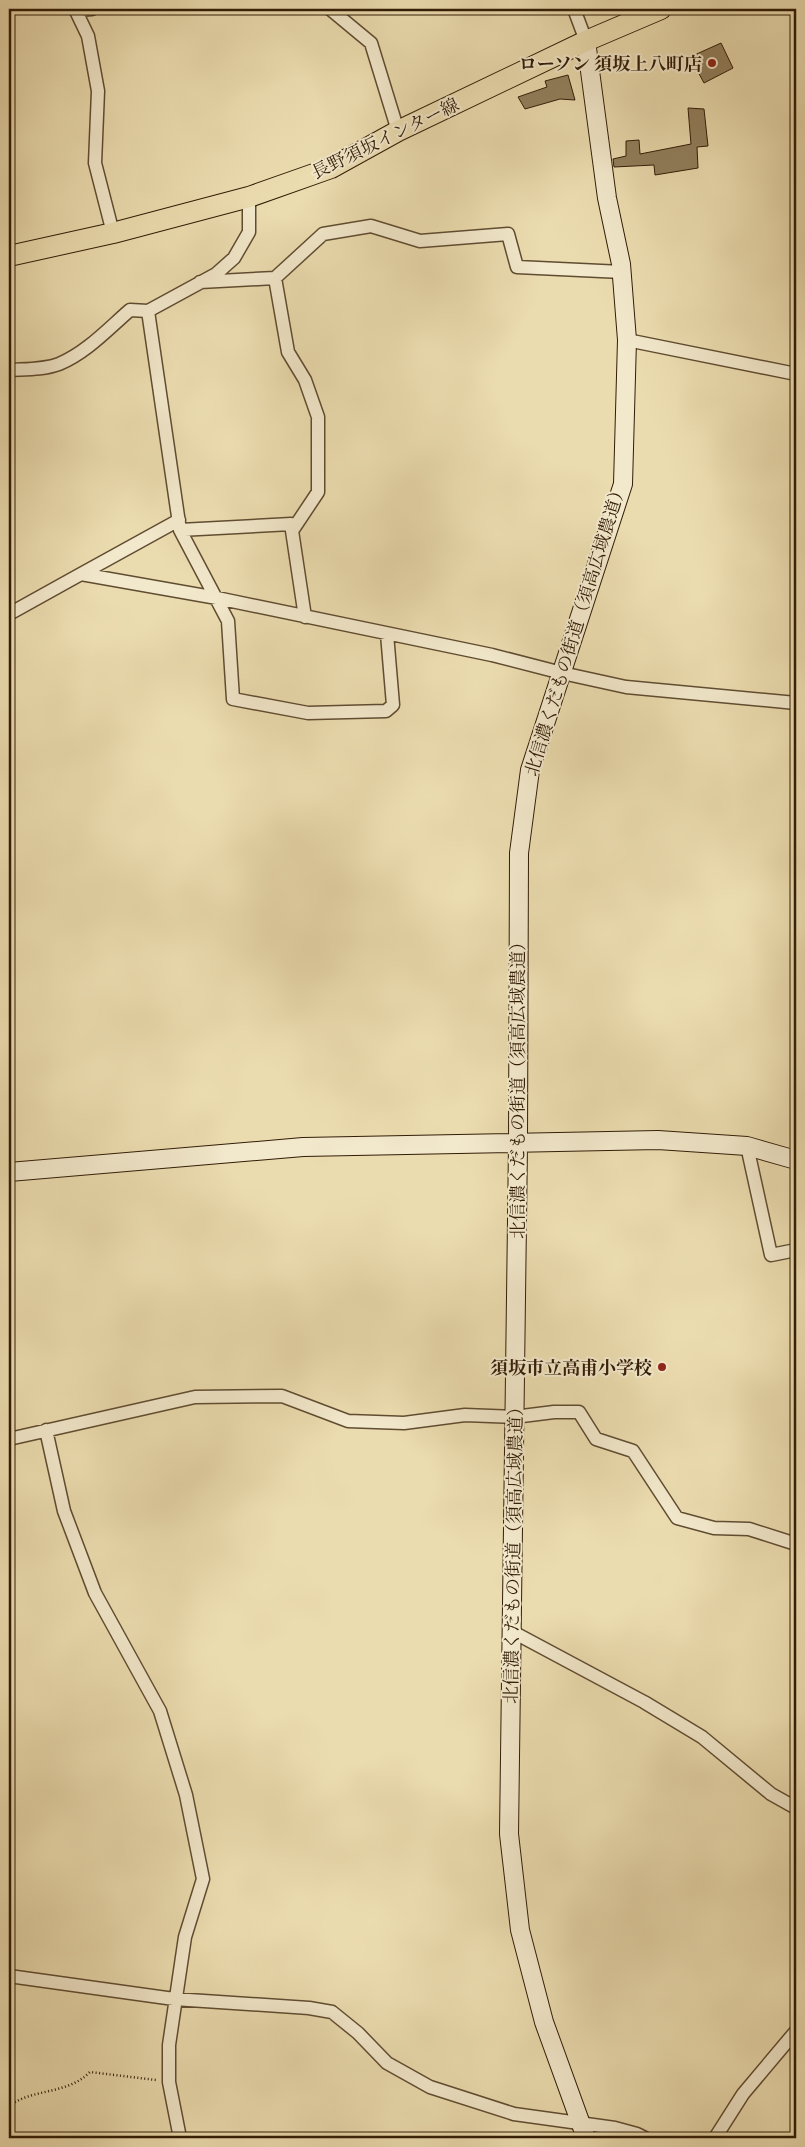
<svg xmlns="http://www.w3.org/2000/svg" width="805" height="2147" font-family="'Gentium Book Plus','Noto Serif JP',serif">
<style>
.building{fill:#92805e;stroke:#321c07}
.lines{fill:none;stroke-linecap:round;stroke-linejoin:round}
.street-casing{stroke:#604c31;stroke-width:15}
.secondary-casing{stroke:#321c07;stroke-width:20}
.primary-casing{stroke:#321c07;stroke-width:22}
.path{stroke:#321c07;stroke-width:2.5;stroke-dasharray:1 2.5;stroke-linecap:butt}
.street{stroke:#f2e8cb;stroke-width:12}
.secondary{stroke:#f2e8cb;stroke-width:18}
.primary{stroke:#ebdcaf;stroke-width:20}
.poi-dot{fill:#8f2418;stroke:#f2e8cb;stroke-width:2}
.labels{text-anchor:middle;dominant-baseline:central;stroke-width:4;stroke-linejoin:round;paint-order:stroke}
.poi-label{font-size:18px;font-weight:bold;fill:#321c07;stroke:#f2e8cb;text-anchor:end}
.street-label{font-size:18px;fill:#321c07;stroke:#f2e8cb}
</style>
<rect width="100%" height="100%" fill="#ebdcaf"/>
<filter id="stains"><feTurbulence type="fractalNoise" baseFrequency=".004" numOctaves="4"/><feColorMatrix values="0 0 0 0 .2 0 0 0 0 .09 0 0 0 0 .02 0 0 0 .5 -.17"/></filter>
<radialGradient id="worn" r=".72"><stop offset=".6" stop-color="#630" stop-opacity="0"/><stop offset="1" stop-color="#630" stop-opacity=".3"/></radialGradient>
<!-- building -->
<path class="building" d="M 721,43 L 733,68 L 704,83 L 690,57 Z
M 568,75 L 575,100 L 560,99 L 525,109 L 518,97 L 547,87 L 545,81 Z
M 688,108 L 704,109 L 708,146 L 697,147 L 698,168 L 655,175 L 654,165 L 614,167 L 613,159 L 626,156 L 626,141 L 639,140 L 640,154 L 691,144 Z"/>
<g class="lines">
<defs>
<path id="street" d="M 75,9 L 88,36 L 98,91 L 95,163 L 113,233
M 330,9 L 371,43 L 398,131
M 574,9 L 586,41
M 76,10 L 92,9
M 275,278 L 323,234 L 371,226 L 420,241 L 508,234 L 517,267 L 622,272
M 200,282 L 275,278 L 288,352 L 305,380 L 318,417 L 318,492 L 292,531
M 148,311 L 180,530 L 228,621 L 233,699 L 308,713 L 386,711 L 393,705 L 387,634
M 627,340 L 796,374
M 9,370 C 25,369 43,370 59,364 C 86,353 108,329 130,310 L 148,311 L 216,274 L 234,258 L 249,232 L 249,197
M 180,530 L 291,524 L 305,617
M 81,574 L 179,520
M 9,614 L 81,574 L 217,598 L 492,655 L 562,673 L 626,687 L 796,703
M 747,1146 L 771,1255 L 796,1250
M 46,1430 L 64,1511 L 95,1593 L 160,1711 L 186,1795 L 203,1879 L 185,1937 L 169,2045 L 169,2082 L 180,2138
M 9,1439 L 195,1397 L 282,1396 L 348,1421 L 404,1423 L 465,1415 L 514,1417 L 554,1412 L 579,1412 L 596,1439 L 633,1451 L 677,1518 L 714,1528 L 749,1529 L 796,1544
M 513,1632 L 644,1702 L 702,1737 L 771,1794 L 796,1808
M 9,1976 L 174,1999 L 309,2008 L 332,2012 L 358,2033 L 387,2063 L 430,2087 L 514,2114 L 615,2128 L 637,2134 L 645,2138
M 715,2138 L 743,2094 L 796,2031"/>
<path id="secondary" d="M 586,41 L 607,198 L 621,264 L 627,340 L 623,484 L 530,770 L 519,853 L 518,1144 L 509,1834 L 520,1930 L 544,2022 L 586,2138
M 9,1172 L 303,1147 L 658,1140 L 747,1146 L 796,1160"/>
<path id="primary" d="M 9,256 L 113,233 L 249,197 L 331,168 L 398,131 L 586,41 L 661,9"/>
</defs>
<!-- street casing -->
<use href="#street" class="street-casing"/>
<!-- secondary casing -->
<use href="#secondary" class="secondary-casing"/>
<!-- primary casing -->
<use href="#primary" class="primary-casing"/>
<!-- path -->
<path class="path" d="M 9,2106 C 33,2088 67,2095 90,2072 L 156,2080"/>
<!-- street -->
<use href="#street" class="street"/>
<!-- secondary -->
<use href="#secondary" class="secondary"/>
<!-- primary -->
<use href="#primary" class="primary"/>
</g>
<!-- markers -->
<g class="poi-dot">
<circle cx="712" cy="63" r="5"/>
<circle cx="662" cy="1367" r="5"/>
</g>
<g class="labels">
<!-- poi labels -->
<g class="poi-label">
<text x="702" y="63">ローソン 須坂上八町店</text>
<text x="652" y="1367">須坂市立高甫小学校</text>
</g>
<!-- street labels -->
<g class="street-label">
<text transform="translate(385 138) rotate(-26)">長野須坂インター線</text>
<text transform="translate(575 629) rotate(-73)">北信濃くだもの街道（須高広域農道）</text>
<text transform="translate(517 1086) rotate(-90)">北信濃くだもの街道（須高広域農道）</text>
<text transform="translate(513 1551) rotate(-89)">北信濃くだもの街道（須高広域農道）</text>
</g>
</g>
<!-- margin -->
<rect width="805" height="2147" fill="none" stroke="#ebdcaf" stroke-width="30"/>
<rect x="10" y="10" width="785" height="2127" fill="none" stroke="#321c07" stroke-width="2.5"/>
<rect x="15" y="15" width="775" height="2117" fill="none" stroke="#321c07"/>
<rect width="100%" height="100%" filter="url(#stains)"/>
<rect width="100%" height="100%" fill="url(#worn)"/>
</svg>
